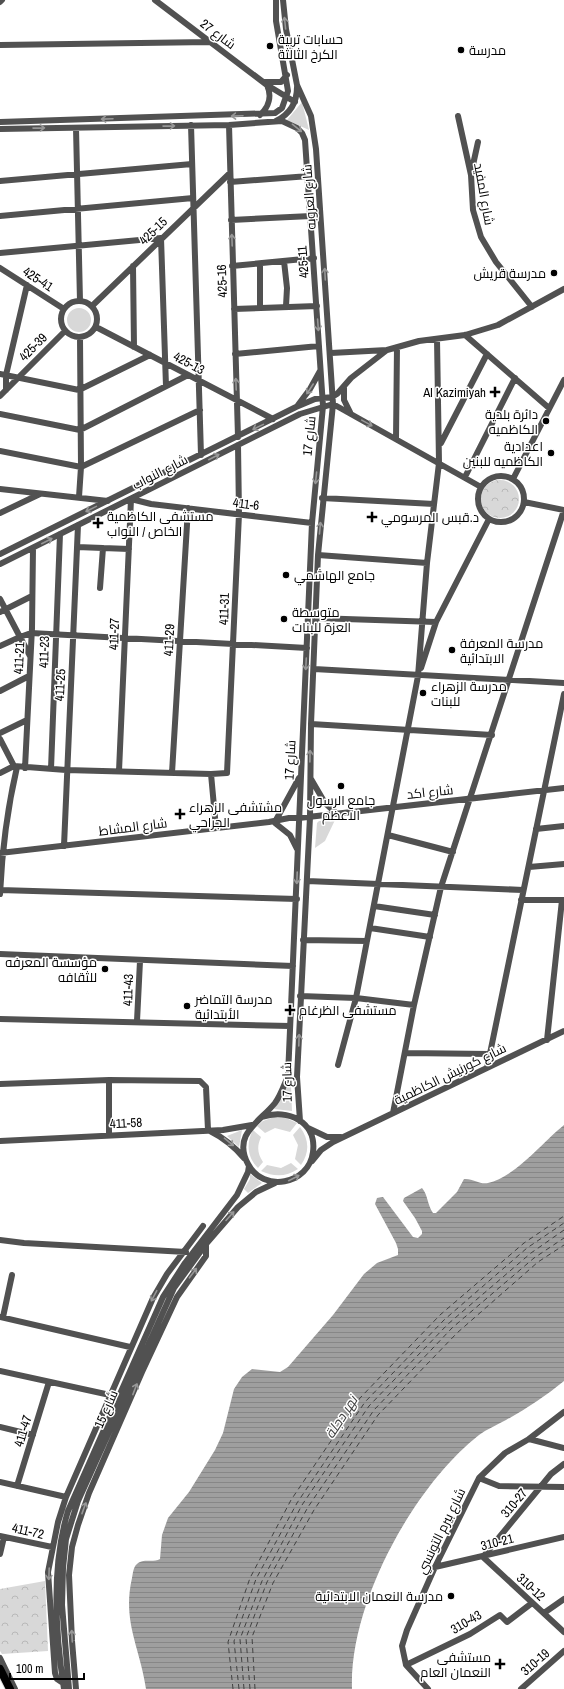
<svg xmlns="http://www.w3.org/2000/svg" width="564" height="1689" font-family="'Archivo Narrow',Cairo,sans-serif">
<style>
.grass{fill:#d8d8d8}
.forest{fill:url(#forest-crowns)}
.water{fill:url(#water-rules)}
.lines{fill:none;stroke-linecap:round;stroke-linejoin:round}
.ferry{stroke:#404040;stroke-width:1;stroke-dasharray:5 4;stroke-linecap:butt}
.major-casing{stroke:#dbdbdb;stroke-width:10}
.minor{stroke:#515151;stroke-width:6}
.major{stroke:#000;stroke-width:8}
.oneway{stroke:#979797}
.poi-dot{fill:#000;stroke:#fff;stroke-width:1.5}
.labels{text-anchor:middle;dominant-baseline:central;stroke-width:3;stroke-linejoin:round;paint-order:stroke}
.street-label{font-size:13px;fill:#000;stroke:#fff}
.poi-label{font-size:13px;fill:#000;stroke:#fff;text-anchor:start}
.water-label{font-size:14px;font-style:italic;fill:#404040;stroke:#fff}
</style>
<defs>
<pattern id="forest-crowns" width="20" height="18" patternUnits="userSpaceOnUse"><rect width="20" height="18" fill="#d8d8d8"/><path d="M2 6a3 3 0 1 1 6 0M12 15a3 3 0 1 1 6 0" fill="none" stroke="#b8b8b8"/></pattern>
<pattern id="water-rules" width="6" height="5" patternUnits="userSpaceOnUse"><rect width="6" height="5" fill="#9f9f9f"/><path d="M0 2.5h6" fill="none" stroke="#878787"/></pattern>
</defs>
<rect width="100%" height="100%" fill="#fff"/>
<!-- grass -->
<path class="grass" d="M 302,102 L 309,130 L 287,120 Z
M67 320a12 12 0 1 1 24 0a12 12 0 1 1-24 0Z
M 335,820 L 325,841 L 315,848 L 317,823 L 319,821 Z
M 287,1085 L 291,1086 L 292,1111 L 274,1109 Z
M 274,1117 L 286,1118 L 297,1123 L 290,1132 L 275,1128 L 265,1133 L 257,1126 L 263,1121 Z
M 300,1127 C 309,1139 310,1152 301,1165 L 295,1159 L 298,1145 L 293,1135 Z
M 242,1130 L 239,1147 L 227,1136 Z
M 253,1130 L 261,1137 C 257,1146 257,1153 263,1162 L 258,1168 C 247,1157 246,1143 253,1130 Z
M 291,1163 L 298,1169 C 286,1177 274,1177 261,1171 L 267,1165 L 281,1168 Z
M 250,1174 L 262,1183 L 248,1193 L 244,1189 L 250,1179 Z"/>
<!-- forest -->
<path class="forest" d="M481 499a19 19 0 1 1 38 0a19 19 0 1 1-38 0Z
M 45,1581 L 48,1651 L 2,1654 L 0,1651 L 0,1589 Z"/>
<!-- water -->
<path class="water" d="M 564,1125 L 564,1381 C 546,1396 526,1409 506,1420 C 497,1425 487,1429 479,1435 C 413,1487 349,1604 352,1689 L 146,1689 C 140,1647 122,1622 132,1578 C 133,1574 133,1567 137,1564 C 143,1558 153,1563 160,1559 L 162,1535 L 168,1518 L 189,1492 L 215,1450 L 223,1433 L 234,1389 L 242,1377 L 252,1369 L 280,1372 L 288,1367 L 333,1315 L 364,1274 L 377,1263 L 398,1255 L 398,1249 L 396,1243 L 375,1204 L 377,1198 L 383,1197 L 413,1237 L 418,1238 L 422,1234 L 422,1231 L 415,1218 L 403,1201 L 404,1198 L 422,1188 C 428,1195 427,1204 433,1213 L 436,1213 L 457,1192 L 464,1179 C 473,1178 480,1185 488,1183 C 514,1178 544,1141 564,1125 Z"/>
<g class="lines">
<!-- ferry -->
<path class="ferry" d="M 233,1689 L 228,1642 L 250,1578 L 291,1500 L 360,1398 L 440,1315 L 524,1243 L 564,1216
M 239,1689 L 234,1641 L 256,1579 L 297,1503 L 365,1402 L 444,1320 L 527,1248 L 564,1223
M 244,1689 L 240,1639 L 262,1581 L 302,1505 L 369,1406 L 448,1324 L 531,1253 L 564,1230
M 250,1689 L 246,1638 L 267,1582 L 308,1507 L 374,1410 L 452,1328 L 534,1258 L 564,1238
M 255,1689 L 252,1637 L 273,1583 L 314,1510 L 378,1415 L 457,1333 L 538,1262 L 564,1245"/>
<defs>
<path id="major" d="M 0,1669 L 10,1689"/>
</defs>
<!-- major casing -->
<use href="#major" class="major-casing"/>
<!-- minor -->
<path class="minor" d="M 155,0 L 267,85 L 295,102
M 283,0 L 286,29 L 297,85 L 311,116 L 316,149 L 333,404 L 318,555 L 311,724 L 310,817 L 297,1077 L 300,1121
M 0,2 L 2,0
M 0,45 L 210,42
M 264,82 L 281,82 L 287,75
M 260,115 C 269,107 272,96 267,85
M 458,116 L 471,175 L 473,210 L 481,237 L 496,262 L 532,307
M 276,121 C 290,114 297,102 297,87
M 0,122 L 275,113 L 282,108 L 288,91 L 276,21 L 276,0
M 191,125 L 201,455
M 229,125 L 238,437
M 76,128 L 80,301
M 0,129 L 229,125 L 282,121 L 297,128 L 302,133 L 305,140 L 323,406 L 312,523 L 288,1076 C 284,1085 281,1095 275,1103 C 260,1122 232,1134 248,1164 C 263,1193 309,1185 313,1152 C 317,1122 288,1108 262,1117
M 471,174 L 478,142
M 0,181 L 192,164
M 230,182 L 309,176
M 0,216 L 193,198
M 231,220 L 311,216
M 0,253 L 161,238 L 166,386
M 284,261 L 287,288 L 286,306
M 260,264 L 260,308
M 133,266 L 134,347
M 232,266 L 314,258
M 0,268 L 64,309
M61 319a18 18 0 1 1 36 0a18 18 0 1 1-36 0Z
M 92,306 L 230,173
M 234,309 L 317,306
M 96,327 L 273,419
M 465,335 L 549,408
M 331,353 L 387,350 L 419,341 L 465,335 L 498,325 L 564,289
M 235,354 L 319,346
M 0,374 L 79,390 L 150,355
M 344,388 L 344,400 L 350,412
M 6,390 L 6,375 L 27,285
M 0,396 L 65,331
M 298,405 L 310,389 L 320,371
M 0,414 L 80,430 L 188,375
M 396,439 L 397,347
M 441,443 L 487,354
M 0,451 L 81,467 L 200,410
M478 499a23 23 0 1 1 46 0a23 23 0 1 1-46 0Z
M 465,477 L 515,378
M 513,479 L 564,380
M 0,489 L 108,501
M 79,497 L 81,467 L 80,337
M 322,498 L 434,504
M 0,513 L 40,494
M 77,547 L 129,549
M 0,554 L 296,407 L 315,399 L 332,397 L 337,394 L 351,378 L 387,350
M 318,555 L 427,563
M 0,564 L 300,414 L 333,404 L 481,487
M 100,588 L 103,548
M 0,599 L 30,656
M 0,612 L 32,596
M 315,618 L 436,622
M 0,646 L 20,637 L 31,633 L 307,648
M 421,668 L 436,622 L 489,519
M 314,669 L 564,683
M 0,691 L 29,676
M 311,724 L 492,735
M 0,733 L 27,720
M 0,739 L 14,766
M 25,768 L 32,628 L 33,548
M 51,769 L 60,534
M 119,771 L 131,499 L 151,504 L 312,523
M 0,773 L 14,766 L 66,770 L 211,774 L 227,773 L 239,514 L 238,445
M 172,773 L 188,508
M 211,774 L 216,828
M 311,779 L 325,803 L 336,813
M 276,820 L 299,778
M 275,823 L 290,835 L 297,849
M 536,829 L 564,826
M 388,835 L 453,852
M 64,846 L 78,525
M 0,853 L 269,822 L 289,818 L 299,818 L 564,788
M 529,867 L 564,864
M 307,881 L 523,890
M 0,890 L 297,899
M 0,894 C 2,851 7,810 17,767
M 521,900 L 564,900
M 374,906 L 435,915
M 370,928 L 430,937
M 303,940 L 367,941
M 0,954 L 293,966
M 300,996 L 356,998 L 414,1005
M 0,1019 L 290,1026
M 137,1021 L 140,961
M 547,1040 L 562,900
M 405,1053 L 490,1054
M 338,1065 L 356,998 L 418,676 L 427,563 L 439,463 L 437,339
M 487,1068 L 564,694
M 109,1080 L 109,1135
M 0,1084 L 109,1080 L 200,1081 L 206,1087 L 208,1130
M 393,1113 L 414,1005 L 441,887 L 564,510 L 524,502
M 308,1128 L 327,1137 L 341,1137
M 210,1131 C 224,1138 234,1146 244,1158
M 0,1141 L 223,1130 L 252,1125
M 312,1161 L 321,1150 L 333,1142 L 564,1031
M 0,1240 L 24,1243 L 186,1252
M 0,1317 L 130,1347
M 3,1317 L 12,1275
M 0,1371 L 110,1395
M 0,1427 L 33,1435
M 529,1439 L 564,1448
M 564,1464 L 551,1474 L 483,1557 L 564,1632
M 479,1478 L 499,1486 L 564,1487
M 0,1482 L 66,1497
M 17,1486 L 49,1382
M 0,1536 L 52,1547
M 0,1554 L 4,1537
M 435,1567 L 564,1537
M 544,1613 L 564,1599
M 0,1658 L 15,1689
M 406,1665 L 470,1634 L 500,1615 L 507,1622 L 532,1603
M 63,1683 L 57,1679 L 55,1673 L 48,1572 L 58,1522 L 66,1497 L 153,1298 L 167,1274 L 203,1226
M 64,1689 C 55,1631 51,1567 68,1511 L 163,1297 L 185,1263 L 237,1195 L 248,1172 L 249,1166
M 69,1689 L 62,1605 L 63,1568 L 66,1539 L 78,1501 L 174,1288 L 206,1244 L 238,1207 L 256,1192 L 275,1183
M 76,1689 L 72,1641 L 69,1575 L 72,1547 L 78,1525 L 89,1493 L 142,1372 L 177,1297 L 206,1256 L 206,1244
M 428,1689 L 406,1665 L 402,1646 L 407,1630 L 435,1567 L 479,1478 L 505,1453 L 529,1439 L 564,1412
M 521,1689 L 564,1651"/>
<!-- major -->
<use href="#major" class="major"/>
</g>
<!-- one-way arrows -->
<defs><path id="oneway-shaft" d="M-6 0H5M1.5-3L5.5 0L1.5 3" fill="none" stroke-width="1.6" stroke-linecap="round" stroke-linejoin="round"/></defs>
<g class="oneway">
<use href="#oneway-shaft" transform="translate(285 23) rotate(-96)"/>
<use href="#oneway-shaft" transform="translate(237 116) rotate(178)"/>
<use href="#oneway-shaft" transform="translate(107 119) rotate(178)"/>
<use href="#oneway-shaft" transform="translate(169 126) rotate(-1)"/>
<use href="#oneway-shaft" transform="translate(39 128) rotate(-1)"/>
<use href="#oneway-shaft" transform="translate(297 128) rotate(39)"/>
<use href="#oneway-shaft" transform="translate(232 240) rotate(-92)"/>
<use href="#oneway-shaft" transform="translate(325 274) rotate(-93)"/>
<use href="#oneway-shaft" transform="translate(318 325) rotate(86)"/>
<use href="#oneway-shaft" transform="translate(236 384) rotate(-92)"/>
<use href="#oneway-shaft" transform="translate(310 389) rotate(123)"/>
<use href="#oneway-shaft" transform="translate(367 423) rotate(29)"/>
<use href="#oneway-shaft" transform="translate(258 427) rotate(154)"/>
<use href="#oneway-shaft" transform="translate(214 457) rotate(-27)"/>
<use href="#oneway-shaft" transform="translate(316 478) rotate(96)"/>
<use href="#oneway-shaft" transform="translate(91 509) rotate(154)"/>
<use href="#oneway-shaft" transform="translate(320 528) rotate(-85)"/>
<use href="#oneway-shaft" transform="translate(47 541) rotate(-27)"/>
<use href="#oneway-shaft" transform="translate(306 664) rotate(93)"/>
<use href="#oneway-shaft" transform="translate(310 756) rotate(-89)"/>
<use href="#oneway-shaft" transform="translate(297 878) rotate(92)"/>
<use href="#oneway-shaft" transform="translate(299 1040) rotate(-88)"/>
<use href="#oneway-shaft" transform="translate(229 1142) rotate(40)"/>
<use href="#oneway-shaft" transform="translate(294 1178) rotate(-27)"/>
<use href="#oneway-shaft" transform="translate(230 1216) rotate(-48)"/>
<use href="#oneway-shaft" transform="translate(193 1273) rotate(-53)"/>
<use href="#oneway-shaft" transform="translate(154 1296) rotate(118)"/>
<use href="#oneway-shaft" transform="translate(135 1389) rotate(-69)"/>
<use href="#oneway-shaft" transform="translate(84 1508) rotate(-70)"/>
<use href="#oneway-shaft" transform="translate(49 1574) rotate(92)"/>
<use href="#oneway-shaft" transform="translate(72 1636) rotate(-93)"/>
</g>
<!-- markers -->
<g class="poi-dot">
<circle cx="270" cy="46" r="4"/>
<circle cx="461" cy="50" r="4"/>
<circle cx="554" cy="273" r="4"/>
<path d="M493 386h4v4h4v4h-4v4h-4v-4h-4v-4h4z"/>
<circle cx="546" cy="421" r="4"/>
<circle cx="551" cy="453" r="4"/>
<path d="M370 511h4v4h4v4h-4v4h-4v-4h-4v-4h4z"/>
<path d="M96 517h4v4h4v4h-4v4h-4v-4h-4v-4h4z"/>
<circle cx="286" cy="575" r="4"/>
<circle cx="284" cy="619" r="4"/>
<circle cx="452" cy="650" r="4"/>
<circle cx="423" cy="693" r="4"/>
<circle cx="341" cy="786" r="4"/>
<path d="M178 808h4v4h4v4h-4v4h-4v-4h-4v-4h4z"/>
<circle cx="105" cy="969" r="4"/>
<circle cx="187" cy="1006" r="4"/>
<path d="M288 1004h4v4h4v4h-4v4h-4v-4h-4v-4h4z"/>
<circle cx="451" cy="1596" r="4"/>
<path d="M498 1658h4v4h4v4h-4v4h-4v-4h-4v-4h4z"/>
</g>
<g class="labels">
<!-- street labels -->
<g class="street-label">
<text transform="translate(218 34) rotate(37)">شارع 27</text>
<text transform="translate(484 194) rotate(80)">شارع المفيد</text>
<text transform="translate(309 197) rotate(-94)">شارع العروبه</text>
<text transform="translate(153 231) rotate(-44)">425-15</text>
<text transform="translate(303 262) rotate(-94)">425-11</text>
<text transform="translate(38 279) rotate(33)">425-41</text>
<text transform="translate(222 281) rotate(-92)">425-16</text>
<text transform="translate(33 347) rotate(-45)">425-39</text>
<text transform="translate(189 363) rotate(28)">425-13</text>
<text transform="translate(309 436) rotate(-84)">شارع 17</text>
<text transform="translate(160 472) rotate(-27)">شارع النواب</text>
<text transform="translate(246 504) rotate(7)">411-6</text>
<text transform="translate(224 609) rotate(-88)">411-31</text>
<text transform="translate(114 634) rotate(-88)">411-27</text>
<text transform="translate(169 640) rotate(-87)">411-29</text>
<text transform="translate(44 652) rotate(-88)">411-23</text>
<text transform="translate(19 658) rotate(-87)">411-21</text>
<text transform="translate(60 685) rotate(-87)">411-25</text>
<text transform="translate(290 760) rotate(-87)">شارع 17</text>
<text transform="translate(430 792) rotate(-6)">شارع اكد</text>
<text transform="translate(133 827) rotate(-7)">شارع المشاط</text>
<text transform="translate(128 990) rotate(-88)">411-43</text>
<text transform="translate(450 1074) rotate(-26)">شارع كورنيش الكاظمية</text>
<text transform="translate(287 1082) rotate(-91)">شارع 17</text>
<text transform="translate(126 1123) rotate(-3)">411-58</text>
<text transform="translate(106 1409) rotate(-66)">شارع 15</text>
<text transform="translate(23 1431) rotate(-73)">411-47</text>
<text transform="translate(514 1503) rotate(-50)">310-27</text>
<text transform="translate(28 1531) rotate(13)">411-72</text>
<text transform="translate(441 1531) rotate(-64)">شارع بيرم التونسي</text>
<text transform="translate(497 1542) rotate(-14)">310-21</text>
<text transform="translate(531 1587) rotate(43)">310-12</text>
<text transform="translate(466 1622) rotate(-30)">310-43</text>
<text transform="translate(535 1662) rotate(-41)">310-19</text>
</g>
<!-- poi labels -->
<g class="poi-label">
<text x="278" y="39">حسابات تربية<tspan x="278" dy="15">الكرخ الثالثة</tspan></text>
<text x="469" y="50">مدرسة</text>
<text x="546" y="273" text-anchor="end">مدرسة قريش</text>
<text x="486" y="392" text-anchor="end">Al Kazimiyah</text>
<text x="538" y="414" text-anchor="end">دائرة بلدية<tspan x="538" dy="15">الكاظميه</tspan></text>
<text x="543" y="446" text-anchor="end">اعدادية<tspan x="543" dy="15">الكاظميه للبنين</tspan></text>
<text x="107" y="516">مستشفى الكاظمية<tspan x="107" dy="15">الخاص / النواب</tspan></text>
<text x="381" y="517">د.قبس المرسومي</text>
<text x="294" y="575">جامع الهاشمي</text>
<text x="292" y="612">متوسطة<tspan x="292" dy="15">العزة للبنات</tspan></text>
<text x="460" y="643">مدرسة المعرفة<tspan x="460" dy="15">الابتدائية</tspan></text>
<text x="431" y="686">مدرسة الزهراء<tspan x="431" dy="15">للبنات</tspan></text>
<text x="341" y="800" text-anchor="middle">جامع الرسول<tspan x="341" dy="15">الاعظم</tspan></text>
<text x="189" y="807">مشتشفى الزهراء<tspan x="189" dy="15">الجراحي</tspan></text>
<text x="97" y="962" text-anchor="end">مؤسسة المعرفه<tspan x="97" dy="15">للثقافه</tspan></text>
<text x="195" y="999">مدرسة التماضر<tspan x="195" dy="15">الأبتدائية</tspan></text>
<text x="299" y="1010">مستشفى الظرغام</text>
<text x="443" y="1596" text-anchor="end">مدرسة النعمان الابتدائية</text>
<text x="491" y="1657" text-anchor="end">مستشفى<tspan x="491" dy="15">النعمان العام</tspan></text>
</g>
<!-- water labels -->
<g class="water-label">
<text transform="translate(341 1417) rotate(-57)">نهر دجلة</text>
</g>
</g>
<!-- scale -->
<path d="M10 1673v6h74v-6" fill="none" stroke="#000000" stroke-width="2"/>
<text x="16" y="1673" font-size="12" fill="#000000" stroke="#ffffff" stroke-width="3" paint-order="stroke">100 m</text>
</svg>
